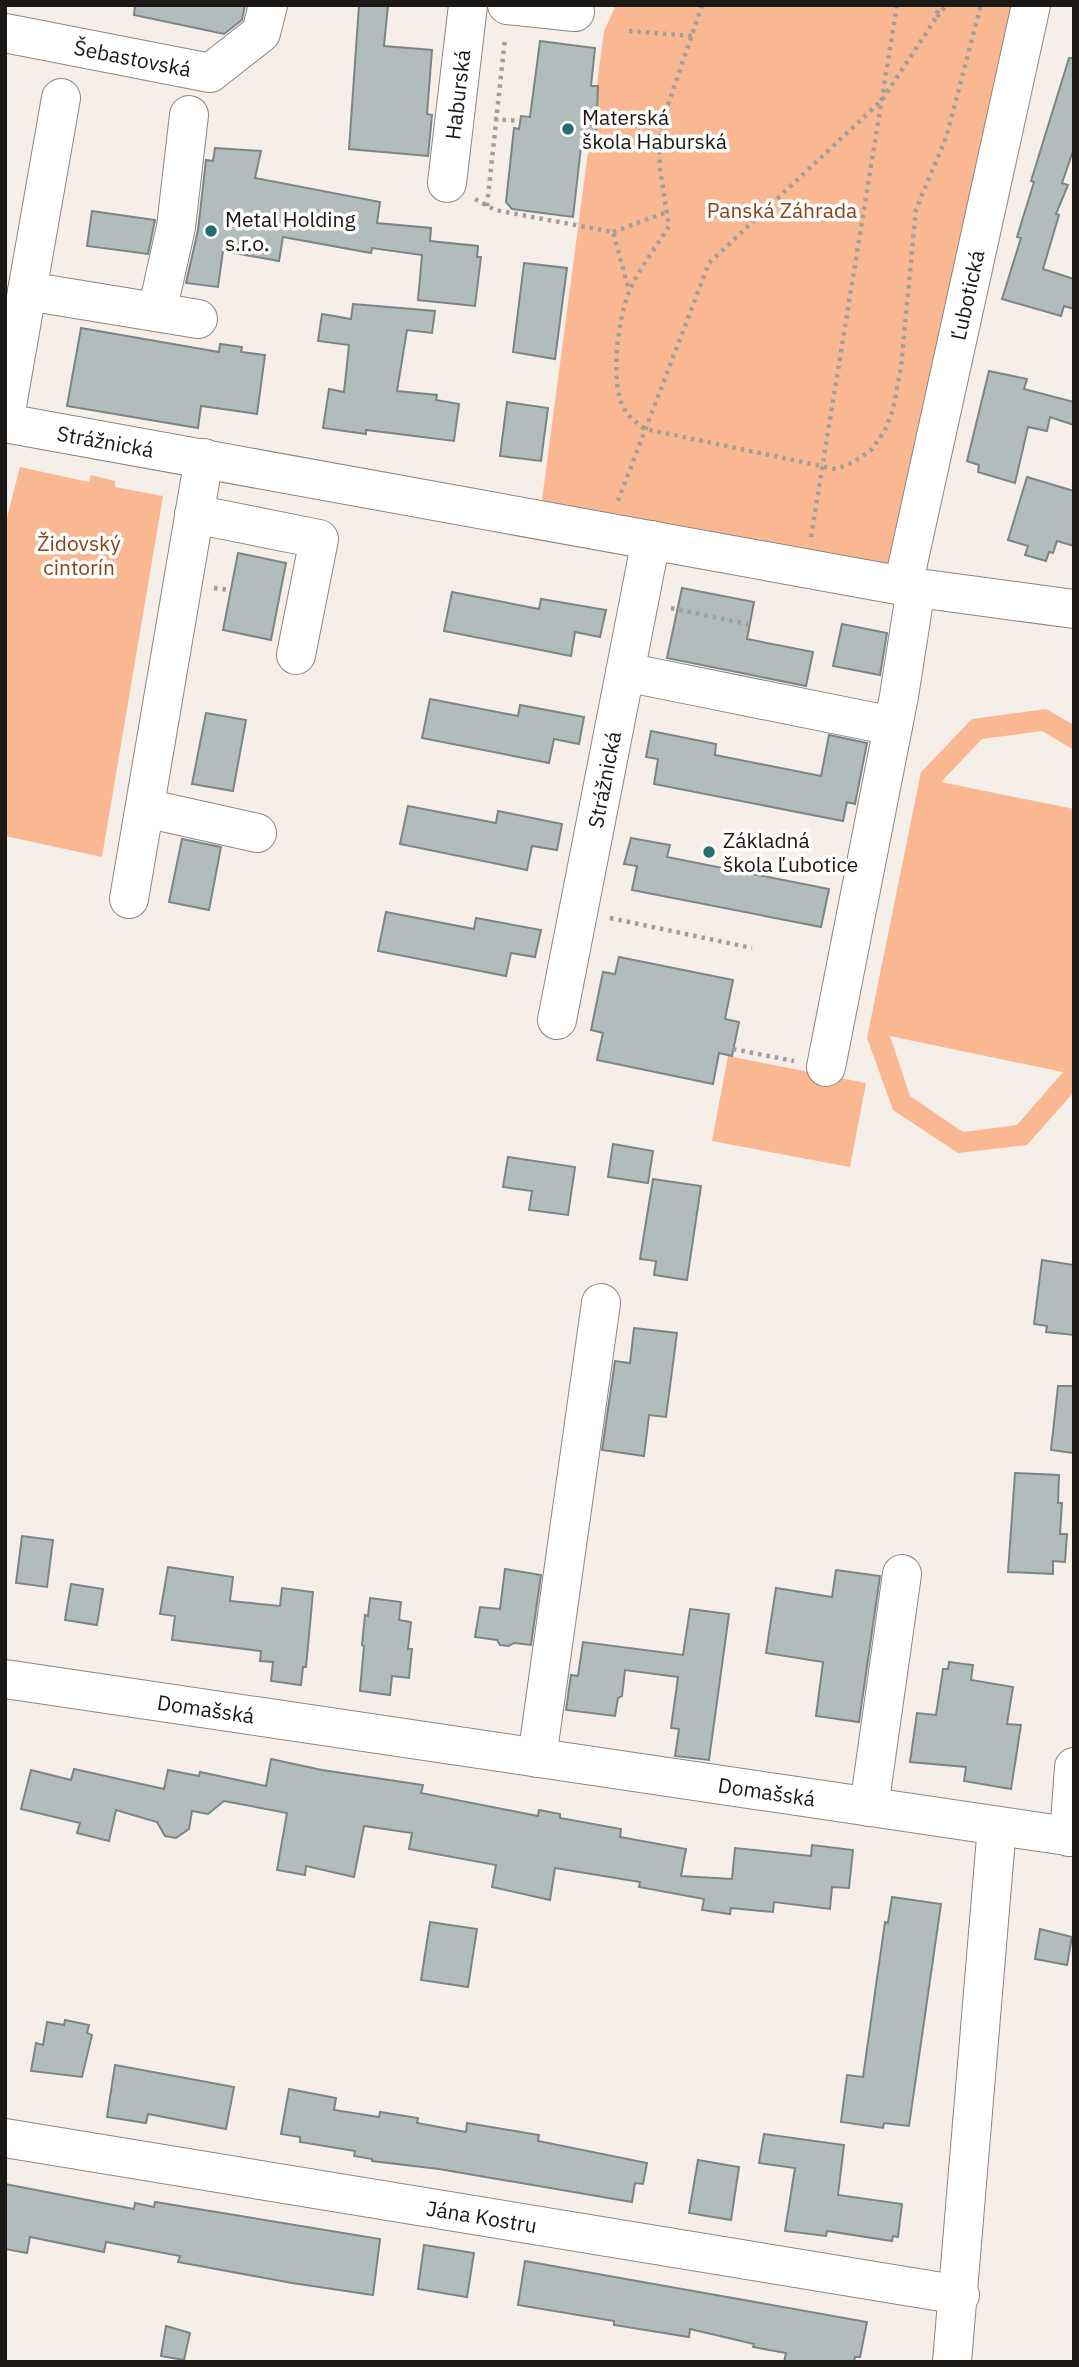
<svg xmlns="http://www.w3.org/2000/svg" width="1079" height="2367" font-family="'IBM Plex Sans',sans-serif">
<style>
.green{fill:#fab892;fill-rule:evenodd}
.building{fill:#b2bcbc;stroke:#7c8586;stroke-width:2}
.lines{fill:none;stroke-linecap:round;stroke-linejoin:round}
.minor-casing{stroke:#8d8581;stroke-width:40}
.path{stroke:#a49e9a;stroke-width:4.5;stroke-dasharray:3.5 5;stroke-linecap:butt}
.minor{stroke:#fff;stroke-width:38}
.poi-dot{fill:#236e71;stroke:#fefdfc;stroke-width:2.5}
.labels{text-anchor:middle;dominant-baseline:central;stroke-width:7;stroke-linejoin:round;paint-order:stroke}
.street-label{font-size:21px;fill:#1b1816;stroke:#fefdfc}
.poi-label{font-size:21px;fill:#1b1816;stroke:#fefdfc;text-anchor:start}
.park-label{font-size:21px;fill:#83451c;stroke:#fefdfc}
</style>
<rect width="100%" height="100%" fill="#f6eee9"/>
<!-- green -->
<path class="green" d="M 616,5 L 1033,5 L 901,586 L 540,515 L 604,31 Z
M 20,467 L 89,482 L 91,475 L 115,481 L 115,487 L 163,496 L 102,857 L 5,836 L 5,525 Z
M 1046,709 L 1074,725 L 1074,750 L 1042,731 L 982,739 L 941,782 L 1074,809 L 1074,1092 L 1027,1145 L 958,1153 L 893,1110 L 867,1038 L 921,772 L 972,719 ZM 890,1036 L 1063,1072 L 1017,1125 L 963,1132 L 910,1096 Z
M 728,1056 L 866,1083 L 850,1167 L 712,1141 Z"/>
<!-- building -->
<path class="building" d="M 135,5 L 245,5 L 242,20 L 224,34 L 134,15 Z
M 359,5 L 388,5 L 384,46 L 432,50 L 427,114 L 432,115 L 428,156 L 349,149 Z
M 540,41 L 595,48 L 591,86 L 598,86 L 596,135 L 581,147 L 573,217 L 512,209 L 506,202 L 514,128 L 519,129 L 521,116 L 530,117 Z
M 1069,58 L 1074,58 L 1074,148 L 1062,183 L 1068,185 L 1056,214 L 1059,215 L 1043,269 L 1074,279 L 1074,309 L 1064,306 L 1061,316 L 1002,299 L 1021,238 L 1017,237 L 1034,182 L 1031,181 Z
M 215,148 L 261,151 L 255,178 L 380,202 L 377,223 L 431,228 L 430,241 L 478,246 L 477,257 L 481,257 L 475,306 L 418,300 L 422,255 L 372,248 L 371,253 L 283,237 L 279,261 L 223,251 L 218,287 L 186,283 L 198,230 L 206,160 L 213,161 Z
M 92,211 L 155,220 L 148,254 L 87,246 Z
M 524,263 L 567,268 L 555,359 L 513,352 Z
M 353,304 L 435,311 L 432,333 L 407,330 L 397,391 L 437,395 L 436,400 L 459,404 L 454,441 L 366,430 L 366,434 L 323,428 L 329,389 L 344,392 L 349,345 L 318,341 L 322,314 L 351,319 Z
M 81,328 L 219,352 L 220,344 L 242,347 L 241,352 L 265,355 L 257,414 L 201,406 L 198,428 L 67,406 Z
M 989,371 L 1027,379 L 1024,389 L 1074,402 L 1074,425 L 1050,417 L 1047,431 L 1028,427 L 1015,483 L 978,472 L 979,465 L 967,461 Z
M 507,402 L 548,408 L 541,461 L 500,456 Z
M 1027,477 L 1074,491 L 1074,546 L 1057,541 L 1053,553 L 1049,552 L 1046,561 L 1025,555 L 1028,546 L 1008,540 Z
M 238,553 L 286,563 L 271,640 L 223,630 Z
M 682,588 L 754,602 L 747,639 L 813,652 L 806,686 L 667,658 Z
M 452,592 L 539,609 L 541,599 L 606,610 L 600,637 L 575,632 L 571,656 L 444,631 Z
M 842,624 L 887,633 L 880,675 L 833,666 Z
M 430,699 L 518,716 L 520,705 L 584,717 L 579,744 L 554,739 L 549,763 L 422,738 Z
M 206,713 L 246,720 L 233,791 L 192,784 Z
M 651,731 L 716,744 L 715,755 L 821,776 L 829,735 L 867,743 L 855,804 L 847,802 L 843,821 L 654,784 L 658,759 L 646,757 Z
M 408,806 L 496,823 L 498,811 L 562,824 L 557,850 L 532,846 L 527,870 L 400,844 Z
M 631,838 L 670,845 L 667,857 L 829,889 L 821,927 L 632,890 L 637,866 L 624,864 Z
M 182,839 L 221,847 L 209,910 L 169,902 Z
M 386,912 L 474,929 L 476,918 L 541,930 L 535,957 L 511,953 L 506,976 L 378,951 Z
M 619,957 L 733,980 L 725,1019 L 739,1022 L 732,1056 L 719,1053 L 713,1084 L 597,1060 L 603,1033 L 591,1030 L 603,972 L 615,974 Z
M 613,1144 L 653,1151 L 648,1183 L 608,1177 Z
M 508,1157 L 575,1167 L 568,1215 L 529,1210 L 532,1191 L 503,1187 Z
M 653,1179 L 701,1186 L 687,1280 L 654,1275 L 656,1261 L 640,1259 Z
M 1042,1260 L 1074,1265 L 1074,1335 L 1046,1332 L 1047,1326 L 1034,1324 Z
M 634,1328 L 677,1333 L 666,1417 L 649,1415 L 644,1456 L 602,1450 L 615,1361 L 630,1363 Z
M 1058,1386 L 1074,1386 L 1074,1453 L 1051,1450 Z
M 1015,1473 L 1059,1475 L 1058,1503 L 1062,1503 L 1060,1534 L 1067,1534 L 1065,1562 L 1053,1561 L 1053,1574 L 1008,1572 Z
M 22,1536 L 53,1540 L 47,1587 L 16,1583 Z
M 168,1567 L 233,1577 L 230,1601 L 280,1606 L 282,1588 L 313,1592 L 306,1667 L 303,1667 L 301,1685 L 271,1681 L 273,1662 L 260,1661 L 261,1651 L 172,1640 L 175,1616 L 160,1614 Z
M 505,1569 L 541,1575 L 531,1645 L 514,1643 L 509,1646 L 500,1645 L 497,1640 L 475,1637 L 480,1607 L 500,1609 Z
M 836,1570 L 880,1576 L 859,1722 L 816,1716 L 823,1662 L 766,1653 L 776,1588 L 832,1597 Z
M 71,1584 L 103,1589 L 97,1625 L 65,1620 Z
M 370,1598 L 401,1602 L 399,1620 L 411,1622 L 408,1649 L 412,1649 L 409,1678 L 392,1676 L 390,1695 L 360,1691 L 364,1646 L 362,1645 L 365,1615 L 368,1616 Z
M 690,1609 L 729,1614 L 709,1760 L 675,1756 L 679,1729 L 671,1728 L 678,1677 L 625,1670 L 622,1696 L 618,1698 L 615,1716 L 566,1710 L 571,1675 L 578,1676 L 583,1642 L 683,1655 Z
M 949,1662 L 973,1665 L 971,1680 L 1013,1687 L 1007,1724 L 1021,1725 L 1011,1789 L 964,1781 L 966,1767 L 910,1762 L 917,1713 L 936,1715 L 943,1669 L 948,1669 Z
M 271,1759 L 322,1770 L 423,1785 L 421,1793 L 538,1816 L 539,1810 L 560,1814 L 560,1818 L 621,1829 L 620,1837 L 686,1849 L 681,1876 L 732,1879 L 735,1848 L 811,1856 L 812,1845 L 853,1850 L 849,1888 L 832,1887 L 830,1909 L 774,1902 L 773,1912 L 731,1908 L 730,1914 L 702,1910 L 704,1899 L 639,1887 L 640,1882 L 555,1868 L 550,1900 L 492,1887 L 496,1865 L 409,1849 L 412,1833 L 364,1826 L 354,1877 L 306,1866 L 305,1875 L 277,1870 L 287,1813 L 224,1801 L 208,1814 L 192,1811 L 189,1829 L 176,1838 L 165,1836 L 157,1822 L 116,1810 L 109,1841 L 77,1833 L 80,1823 L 21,1809 L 31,1770 L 71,1780 L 74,1769 L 164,1789 L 168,1770 L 199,1776 L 200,1772 L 266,1786 Z
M 892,1897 L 941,1904 L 909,2126 L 884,2123 L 883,2128 L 841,2122 L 847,2075 L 863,2077 L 885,1922 L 888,1923 Z
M 430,1922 L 477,1929 L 468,1987 L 421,1980 Z
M 1040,1929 L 1072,1937 L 1067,1965 L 1035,1959 Z
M 65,2020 L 89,2025 L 87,2033 L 92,2035 L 82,2077 L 31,2071 L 36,2043 L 43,2045 L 47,2022 L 64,2025 Z
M 115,2065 L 234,2087 L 226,2129 L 148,2114 L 146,2123 L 107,2117 Z
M 289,2089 L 336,2098 L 334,2110 L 379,2117 L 380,2112 L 418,2118 L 417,2123 L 466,2132 L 467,2123 L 539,2135 L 538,2141 L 647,2163 L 643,2184 L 635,2183 L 632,2202 L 439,2169 L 372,2161 L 372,2159 L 354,2156 L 355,2151 L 300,2142 L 300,2137 L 281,2134 Z
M 764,2134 L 844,2145 L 838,2195 L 902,2204 L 898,2237 L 893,2236 L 892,2241 L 827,2231 L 826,2236 L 785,2231 L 795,2168 L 759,2163 Z
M 698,2160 L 739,2167 L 731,2220 L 689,2213 Z
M 5,2184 L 134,2209 L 135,2203 L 154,2207 L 155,2202 L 380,2239 L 373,2295 L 292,2283 L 178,2262 L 180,2256 L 106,2242 L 104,2252 L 30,2237 L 27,2253 L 5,2249 Z
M 424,2245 L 474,2253 L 467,2297 L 418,2289 Z
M 525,2261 L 867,2322 L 860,2357 L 855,2357 L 854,2362 L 784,2362 L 786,2353 L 753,2347 L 754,2344 L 690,2329 L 689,2337 L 614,2325 L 614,2321 L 518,2305 Z
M 166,2326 L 190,2333 L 184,2360 L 161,2356 Z"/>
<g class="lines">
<defs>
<g id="minor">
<path d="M 507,5 L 575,12"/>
<path id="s1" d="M 5,33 L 210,73 L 261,33 L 268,5"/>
<path id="s2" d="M 447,183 L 468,5"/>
<path d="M 27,291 L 198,319"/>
<path d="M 157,312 L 176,227 L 189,115"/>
<path d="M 5,417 L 61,98"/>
<path id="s3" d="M 5,423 L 903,586 L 1074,609"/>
<path d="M 194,514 L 319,539 L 296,655"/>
<path id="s4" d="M 903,586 L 1031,5"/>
<path d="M 625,672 L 893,726"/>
<path d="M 145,808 L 257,833"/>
<path d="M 129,899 L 204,458"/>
<path id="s5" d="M 557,1020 L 651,540"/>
<path d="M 826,1067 L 899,696 L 916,588"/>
<path id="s6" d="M 5,1679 L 1074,1837"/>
<path d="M 537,1758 L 601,1303"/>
<path d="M 869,1807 L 902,1574"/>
<path d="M 1069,1837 L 1074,1767"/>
<path id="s7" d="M 5,2138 L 960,2295"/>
<path d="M 952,2362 L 997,1826"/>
</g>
</defs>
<!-- minor casing -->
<use href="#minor" class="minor-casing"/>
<!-- path -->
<path class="path" d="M 702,5 L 659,131 L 660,169 L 669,226 C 657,246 638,270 629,292 C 618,319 609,385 625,410 C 630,418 637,423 645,429 L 836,469 L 854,462 L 871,450 L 884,432 L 893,410 L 901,367 L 916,209 L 946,138 L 981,5
M 937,17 L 946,5
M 629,31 L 693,36
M 494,119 L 520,121
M 475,199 L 495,210 L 613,232 L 629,291
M 487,206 L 505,38
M 613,232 L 667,212
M 618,501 L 709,263 L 882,100 L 934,21 L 940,5
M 811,537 L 897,5
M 214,588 L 230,590
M 671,608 L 752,625
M 610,918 L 752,948
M 733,1049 L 794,1061"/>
<!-- minor -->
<use href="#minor" class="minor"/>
</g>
<!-- markers -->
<g class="poi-dot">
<circle cx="568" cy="129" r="7"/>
<circle cx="211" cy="231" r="7"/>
<circle cx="709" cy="852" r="7"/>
</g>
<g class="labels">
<!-- street labels -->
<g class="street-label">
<text stroke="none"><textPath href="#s1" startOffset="130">Šebastovská</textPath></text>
<text stroke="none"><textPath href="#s2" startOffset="89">Haburská</textPath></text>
<text stroke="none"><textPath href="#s4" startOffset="298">Ľubotická</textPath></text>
<text stroke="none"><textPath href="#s3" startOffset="102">Strážnická</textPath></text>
<text stroke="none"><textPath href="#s5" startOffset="245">Strážnická</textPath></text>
<text stroke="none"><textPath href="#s6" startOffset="203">Domašská</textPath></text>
<text stroke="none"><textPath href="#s6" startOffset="770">Domašská</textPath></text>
<text stroke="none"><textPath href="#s7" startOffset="483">Jána Kostru</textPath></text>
</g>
<!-- poi labels -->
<g class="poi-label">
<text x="582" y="117">Materská<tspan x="582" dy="24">škola Haburská</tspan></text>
<text x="225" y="219">Metal Holding<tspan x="225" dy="24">s.r.o.</tspan></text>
<text x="723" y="840">Základná<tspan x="723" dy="24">škola Ľubotice</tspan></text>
</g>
<!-- park labels -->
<g class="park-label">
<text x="782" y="210">Panská Záhrada</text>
<text x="79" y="543">Židovský<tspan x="79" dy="24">cintorín</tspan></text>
</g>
</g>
<!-- border -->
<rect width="1079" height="2367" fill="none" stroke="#1b1816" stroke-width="14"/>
</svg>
